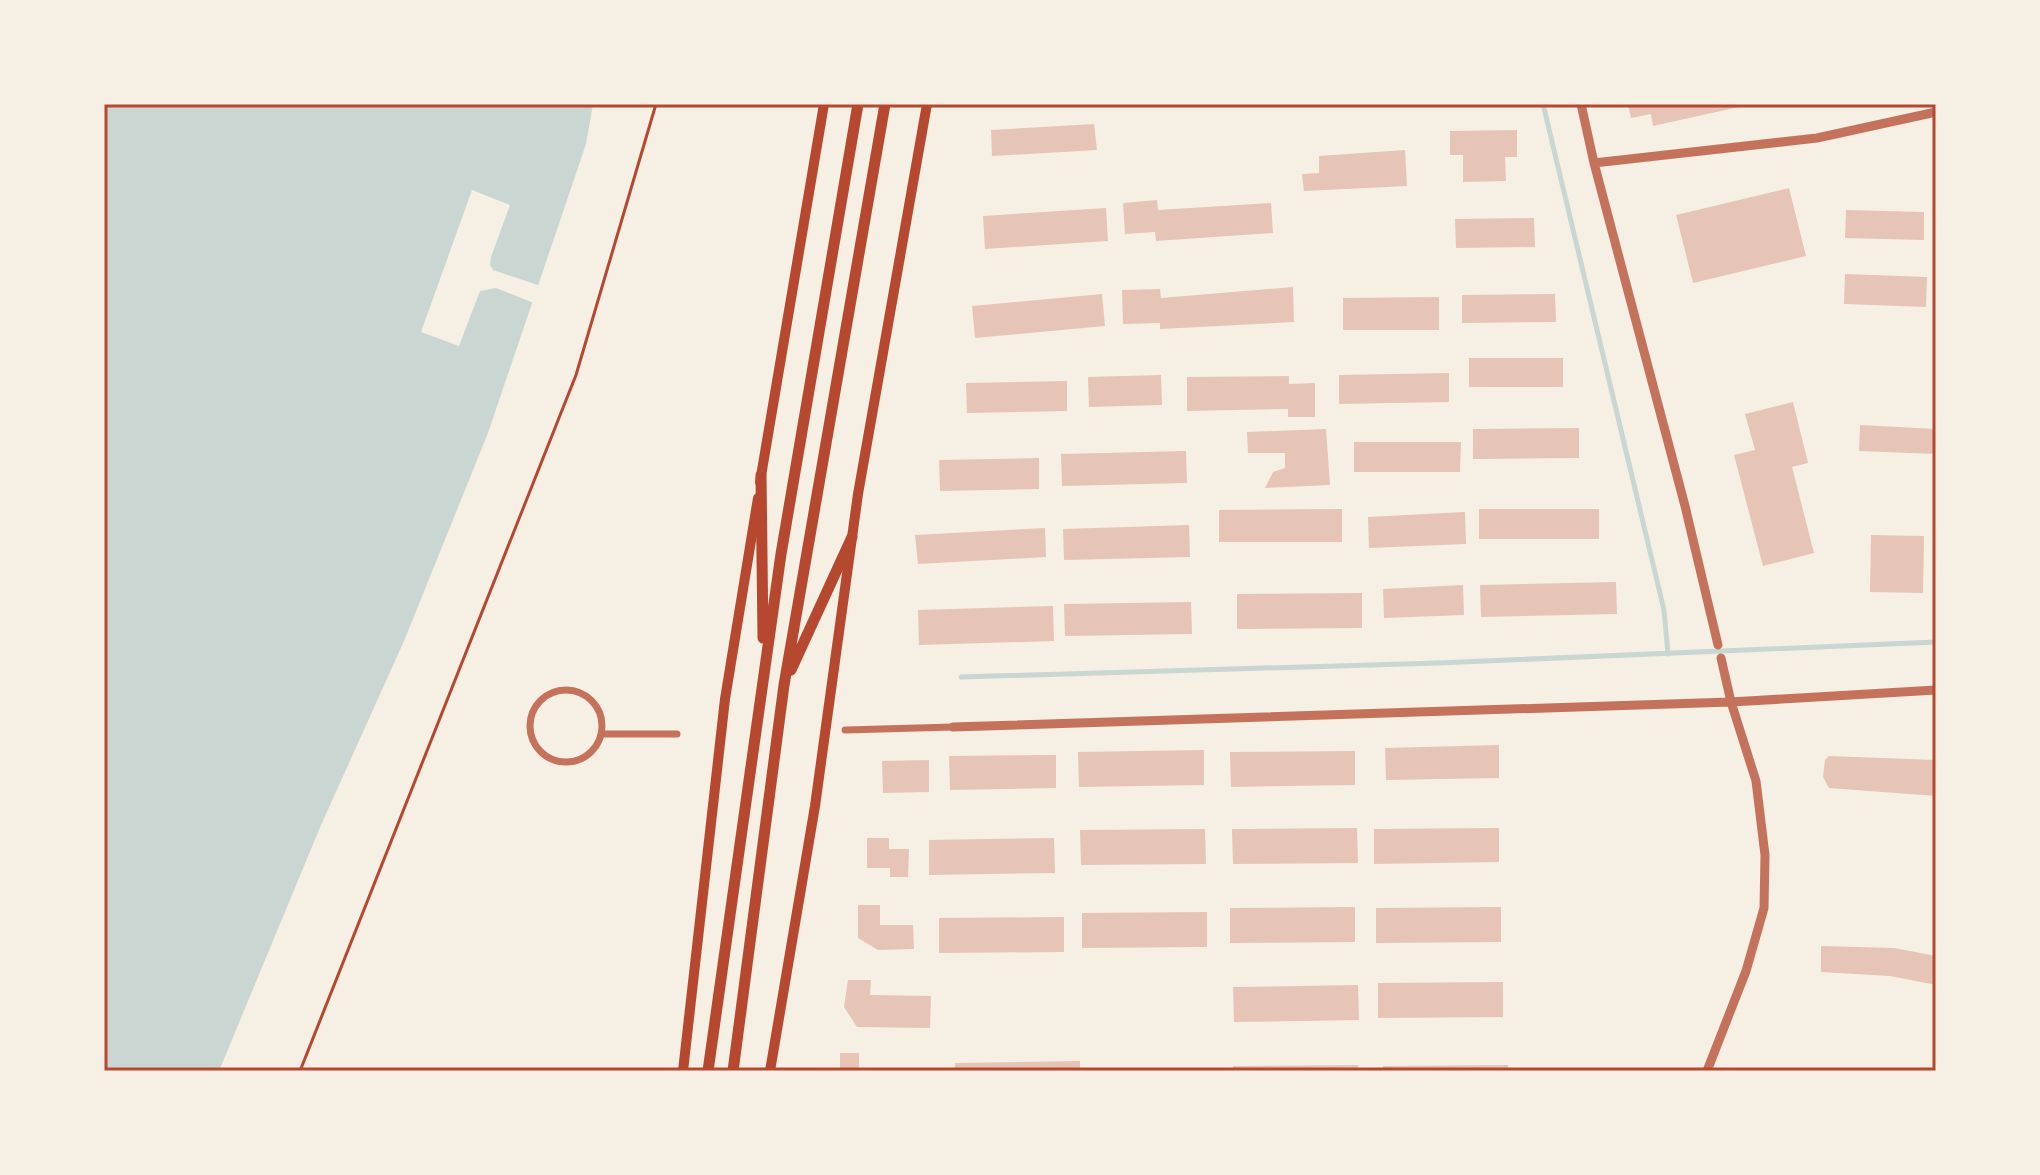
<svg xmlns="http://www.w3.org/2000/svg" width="2040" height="1175" font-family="'PT Sans',sans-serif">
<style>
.water{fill:#c9d6d2}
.pier{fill:#f6efe4}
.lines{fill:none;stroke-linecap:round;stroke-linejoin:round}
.stream{stroke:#c9d6d2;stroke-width:5}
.building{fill:#e6c5b7}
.path{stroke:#b5482f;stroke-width:3}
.minor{stroke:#c5725c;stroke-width:7}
.tertiary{stroke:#c5725c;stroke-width:9}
.secondary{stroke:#b5482f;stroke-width:10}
.trunk{stroke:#b5482f;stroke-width:11}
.neatline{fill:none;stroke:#b5482f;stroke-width:3}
</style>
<rect width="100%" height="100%" fill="#f6efe4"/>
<!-- water -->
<path class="water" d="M 104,104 L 593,104 L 586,144 L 488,433 L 404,641 L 321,825 L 219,1071 L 104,1071 Z"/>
<!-- pier -->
<path class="pier" d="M 472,190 L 510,205 L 491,257 L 490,265 L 493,270 L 538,285 L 534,303 L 496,288 L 480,291 L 459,346 L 421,332 Z"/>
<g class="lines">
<!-- stream -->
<path class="stream" d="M 1543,104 L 1664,610 L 1668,654
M 961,677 L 1438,663 L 1936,642"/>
</g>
<!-- building -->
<path class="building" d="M 1628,104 L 1748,104 L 1748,105 L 1653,126 L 1651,114 L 1631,118 Z
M 1094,124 L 1097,150 L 992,156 L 991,130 Z
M 1517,130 L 1517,157 L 1505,157 L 1506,181 L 1463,182 L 1463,155 L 1450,155 L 1450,131 Z
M 1405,150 L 1407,186 L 1304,191 L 1302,174 L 1319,173 L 1319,156 Z
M 1789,188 L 1806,256 L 1693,283 L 1676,215 Z
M 1157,200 L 1158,210 L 1271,203 L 1273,233 L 1156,241 L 1155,232 L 1125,234 L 1123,203 Z
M 1106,208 L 1108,241 L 985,249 L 983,216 Z
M 1846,210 L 1924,212 L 1924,240 L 1845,238 Z
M 1534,218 L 1535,247 L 1456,248 L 1455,219 Z
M 1845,274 L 1927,277 L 1926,307 L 1844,304 Z
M 1293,287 L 1294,322 L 1160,329 L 1160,323 L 1123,324 L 1122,290 L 1160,289 L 1161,298 Z
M 1102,294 L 1105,326 L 975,338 L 972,306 Z
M 1555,294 L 1556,322 L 1462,323 L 1462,295 Z
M 1439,297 L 1439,330 L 1343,330 L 1343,298 Z
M 1469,358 L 1563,358 L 1563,387 L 1469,387 Z
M 1449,373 L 1449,402 L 1339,404 L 1339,375 Z
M 1161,375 L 1162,405 L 1089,407 L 1088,377 Z
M 1289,376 L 1289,384 L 1315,383 L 1315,417 L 1288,417 L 1288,409 L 1187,411 L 1187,377 Z
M 1067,381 L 1067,411 L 967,413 L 966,383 Z
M 1793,402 L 1808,463 L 1792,467 L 1814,553 L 1763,566 L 1734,455 L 1755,450 L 1745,414 Z
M 1860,425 L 1936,429 L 1936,454 L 1859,451 Z
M 1579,428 L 1579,458 L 1473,459 L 1473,429 Z
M 1326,429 L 1330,485 L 1265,488 L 1273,472 L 1285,468 L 1285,453 L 1248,453 L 1247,432 Z
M 1354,442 L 1461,442 L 1460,472 L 1354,472 Z
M 1186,451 L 1187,483 L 1062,486 L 1061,454 Z
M 1039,458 L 1039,489 L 940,491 L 939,460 Z
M 1342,509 L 1342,542 L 1219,542 L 1219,510 Z
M 1479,509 L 1599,509 L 1599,539 L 1479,539 Z
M 1465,512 L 1466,544 L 1369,548 L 1368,517 Z
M 1189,525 L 1190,557 L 1064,560 L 1063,529 Z
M 1045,528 L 1046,557 L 918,564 L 915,535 Z
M 1871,535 L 1924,536 L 1923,593 L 1870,592 Z
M 1616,582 L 1617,614 L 1481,617 L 1480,585 Z
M 1463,585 L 1464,615 L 1384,618 L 1383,589 Z
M 1362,593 L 1362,628 L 1237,629 L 1237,594 Z
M 1191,602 L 1192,634 L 1065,636 L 1064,604 Z
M 1053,606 L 1054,641 L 919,645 L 918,610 Z
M 1499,745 L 1499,778 L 1386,780 L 1385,748 Z
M 1204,750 L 1204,785 L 1079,787 L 1078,752 Z
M 1355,751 L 1355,785 L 1231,787 L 1230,752 Z
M 1056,755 L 1056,788 L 950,790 L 949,756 Z
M 1829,756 L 1936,760 L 1936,796 L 1829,788 L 1823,777 L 1825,760 Z
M 929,760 L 929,792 L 883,793 L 882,761 Z
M 1357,828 L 1358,863 L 1233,864 L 1232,829 Z
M 1499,828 L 1499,862 L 1374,864 L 1374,829 Z
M 1205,829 L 1206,864 L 1081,865 L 1080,830 Z
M 867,838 L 889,838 L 889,849 L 909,849 L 908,877 L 890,877 L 890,868 L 867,868 Z
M 1054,838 L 1055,873 L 929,875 L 929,840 Z
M 858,905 L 880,905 L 880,925 L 913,925 L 914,949 L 878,950 L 858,938 Z
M 1355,907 L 1355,942 L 1230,943 L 1230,908 Z
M 1501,907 L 1501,942 L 1376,943 L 1376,908 Z
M 1207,912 L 1207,947 L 1082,948 L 1082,913 Z
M 1064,917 L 1064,952 L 939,953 L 939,918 Z
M 1821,946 L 1894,948 L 1936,956 L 1936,985 L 1890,976 L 1821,972 Z
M 848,980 L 871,980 L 870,995 L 931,996 L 930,1028 L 857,1027 L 844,1007 Z
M 1503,982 L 1503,1017 L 1378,1018 L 1378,983 Z
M 1358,985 L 1359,1020 L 1234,1022 L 1233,987 Z
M 840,1053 L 859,1053 L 859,1071 L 840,1071 Z
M 1080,1061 L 1080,1071 L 955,1071 L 955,1063 Z
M 1358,1065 L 1358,1071 L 1233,1071 L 1233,1066 Z
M 1508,1065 L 1508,1071 L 1383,1071 L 1383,1066 Z"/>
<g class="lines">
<!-- path -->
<path class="path" d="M 300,1071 L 576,375 L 656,104"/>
<!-- minor -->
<path class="minor" d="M530 726a36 36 0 1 1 72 0a36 36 0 1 1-72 0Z
M 845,730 L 953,727
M 602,734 L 677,734"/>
<!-- tertiary -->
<path class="tertiary" d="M 1581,104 L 1594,163 L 1685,506 L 1718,645
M 1594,163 L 1817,138 L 1936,112
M 953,727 L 1731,702 L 1936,690
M 1707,1071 L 1746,971 L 1764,908 L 1765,855 L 1756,781 L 1731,702 L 1721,658"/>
<!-- secondary -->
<path class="secondary" d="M 760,482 L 824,104
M 683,1071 L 725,699 L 758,498
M 770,1071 L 815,806 L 858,494 L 927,104"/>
<!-- trunk -->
<path class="trunk" d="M 761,475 L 763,638
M 791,670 L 852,537
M 708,1071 L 781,554 L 858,104
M 733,1071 L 784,685 L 885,104"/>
</g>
<!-- border -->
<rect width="2040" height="1175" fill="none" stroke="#f6efe4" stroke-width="212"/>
<rect x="106" y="106" width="1828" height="963" class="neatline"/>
</svg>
